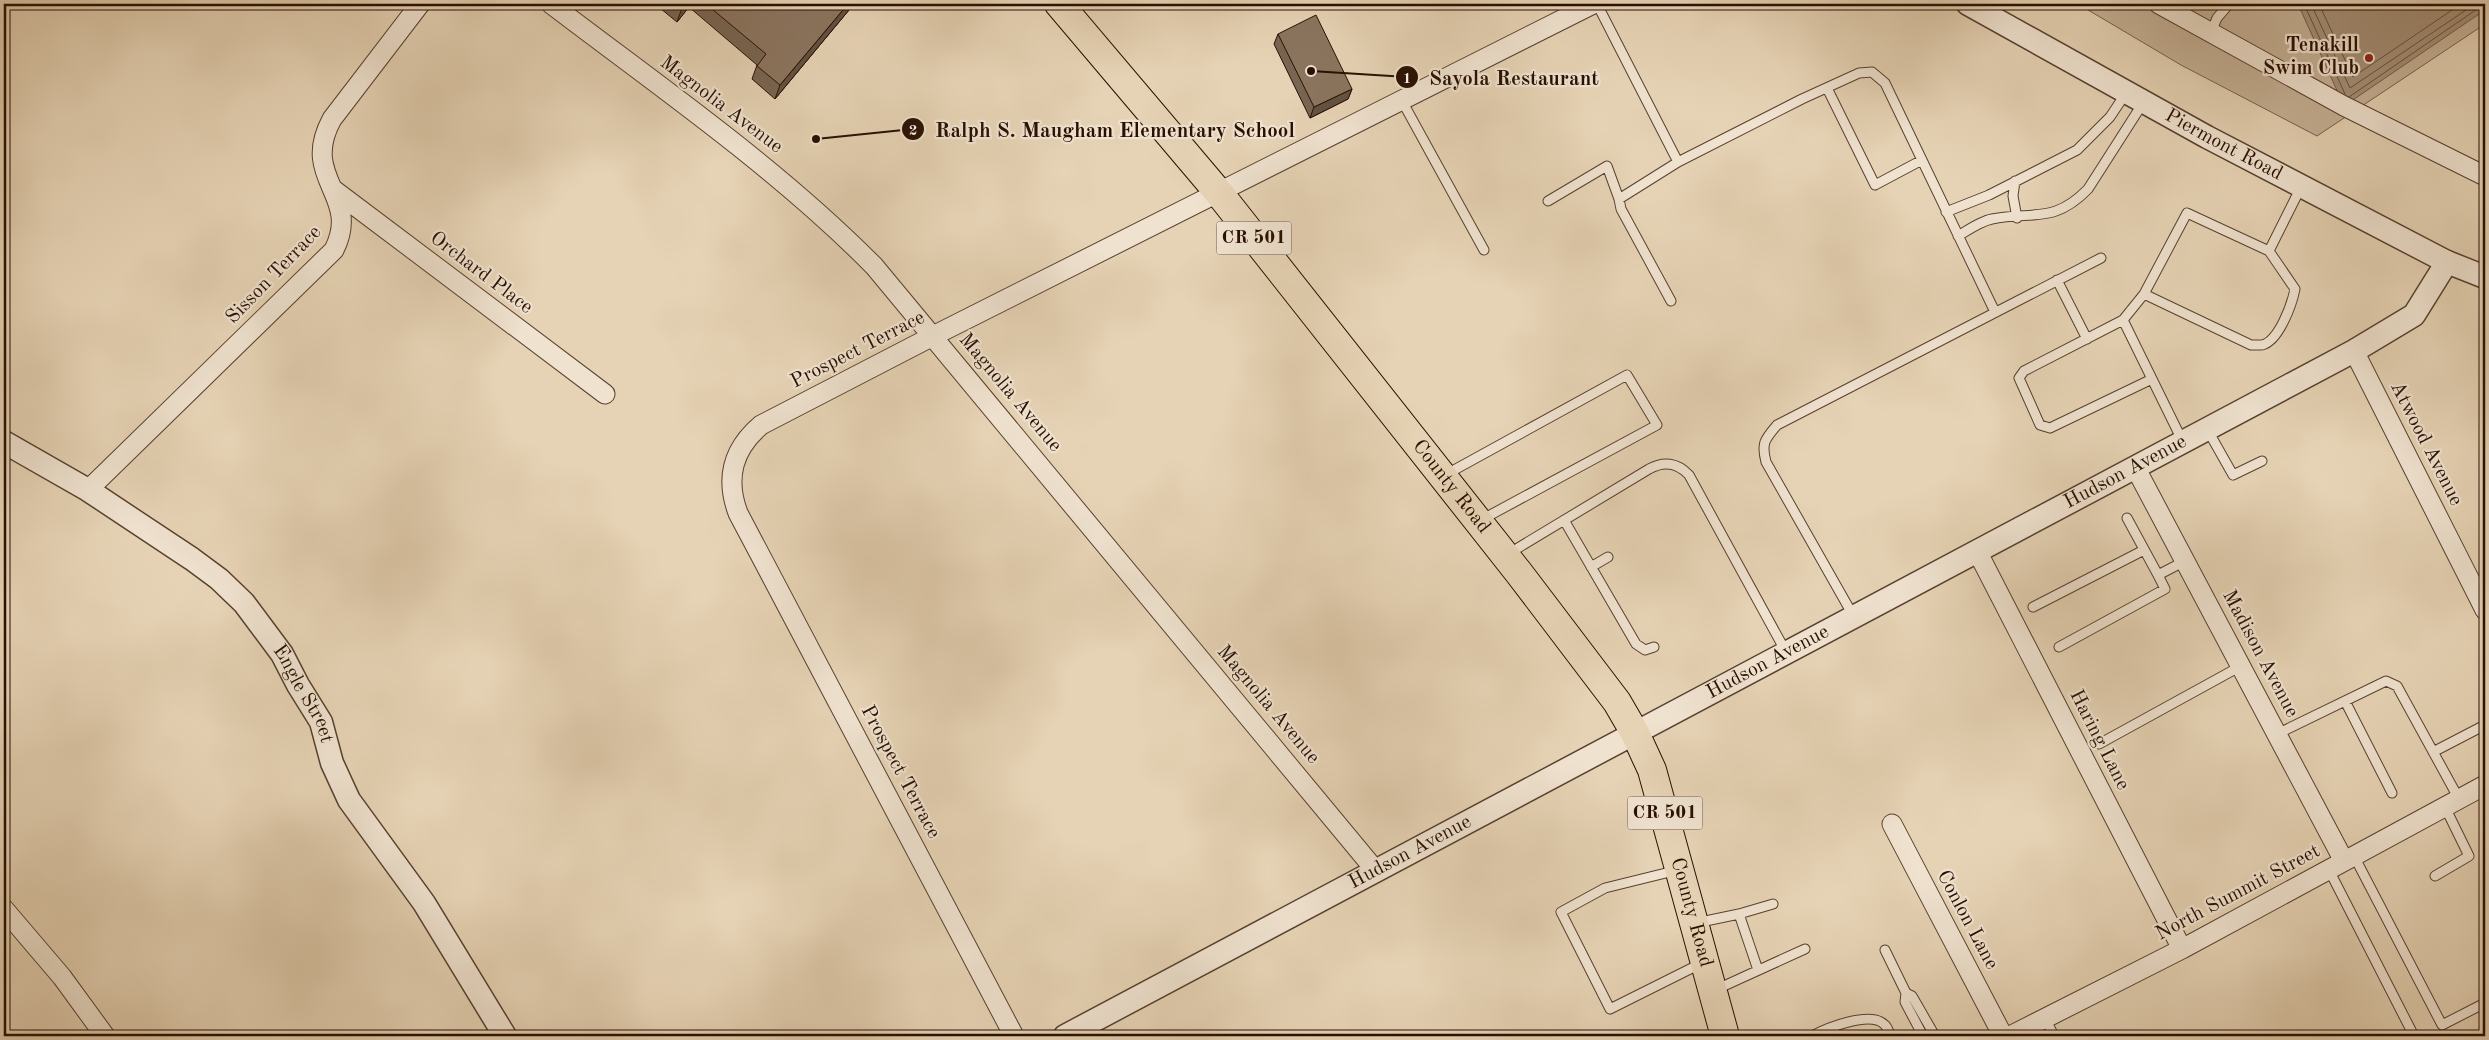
<svg xmlns="http://www.w3.org/2000/svg" width="2489" height="1040" font-family="'Old Standard TT',serif">
<style>
.green{fill:#c6b297;stroke:#77604c}
.water{fill:#a59078;stroke:#735c49}
.lines{fill:none;stroke-linecap:round;stroke-linejoin:round}
.shore{stroke:#66503d;stroke-width:1}
.service-casing{stroke:#58402f;stroke-width:11}
.minor-casing{stroke:#58402f;stroke-width:21}
.tertiary-casing{stroke:#58402f;stroke-width:25}
.primary-casing{stroke:#280f02;stroke-width:30}
.service{stroke:#efe2cf;stroke-width:9}
.minor{stroke:#efe2cf;stroke-width:19}
.tertiary{stroke:#efe2cf;stroke-width:22}
.primary{stroke:#e6d3b5;stroke-width:28}
.wall{fill:#786552;stroke:#280f02}
.shaded-wall{fill:#615242;stroke:#280f02}
.building{fill:#8b755f;stroke:#280f02}
.poi-dot{fill:#8f2418;stroke:#efe2cf;stroke-width:2}
.labels{text-anchor:middle;dominant-baseline:central;stroke-width:4.5;stroke-linejoin:round;paint-order:stroke}
.shield{fill:#efe2cf;stroke:#644e40;stroke-width:1}
.shield-label{font-size:19px;font-weight:bold;fill:#280f02}
.poi-label{font-size:20px;font-weight:bold;fill:#280f02;stroke:#efe2cf;text-anchor:end}
.street-label{font-size:20px;fill:#280f02;stroke:#efe2cf}
.leader{fill:none;stroke:#280f02;stroke-width:2}
.callout-dot{fill:#280f02;stroke:#efe2cf;stroke-width:2}
.mark-label{font-size:15px;text-anchor:middle;font-weight:bold;fill:#fff}
.callout-label{font-size:21px;text-anchor:middle;font-weight:bold;fill:#280f02;stroke:#efe2cf;stroke-width:4.5;stroke-linejoin:round;paint-order:stroke}
</style>
<rect width="100%" height="100%" fill="#e6d3b5"/>
<filter id="stains"><feTurbulence type="fractalNoise" baseFrequency=".004" numOctaves="4"/><feColorMatrix values="0 0 0 0 .2 0 0 0 0 .09 0 0 0 0 .02 0 0 0 .5 -.17"/></filter>
<radialGradient id="worn" r=".72"><stop offset=".6" stop-color="#630" stop-opacity="0"/><stop offset="1" stop-color="#630" stop-opacity=".3"/></radialGradient>
<!-- green -->
<path class="green" d="M 2078,4 L 2485,4 L 2485,24 L 2317,136 L 2181,65 Z"/>
<!-- water -->
<path class="water" d="M 2298,4 L 2485,4 L 2485,10 L 2344,106 Z"/>
<g class="lines">
<!-- shore -->
<path class="shore" d="M 2304,4 L 2345,94
M 2311,4 L 2350,88 L 2475,4
M 2319,4 L 2353,77 L 2461,4
M 2349,97 L 2480,7 L 2485,6"/>
<defs>
<path id="service" d="M 1597,4 L 1678,162 L 1802,99 L 1859,73 L 1872,72 L 1885,83 L 1995,312
M 2211,32 L 2217,18 L 2229,4
M 1827,88 L 1875,185 L 1922,160
M 1402,101 L 1484,250
M 2015,181 L 2013,196 L 2017,218
M 1548,201 L 1607,166 L 1619,199
M 1946,212 L 1989,195 L 2077,150 L 2110,117 L 2126,93
M 1958,236 C 1968,230 1981,221 1992,219 C 2033,211 2054,224 2088,189 L 2143,103
M 2269,251 L 2301,187
M 2057,280 L 2087,339
M 2144,294 L 2251,345 C 2254,345 2259,345 2262,345 C 2279,341 2292,304 2295,289 L 2269,251 L 2187,213 L 2144,294 L 2123,320 L 2183,442
M 1671,301 L 1621,209 L 1619,199 L 1678,162
M 2123,320 L 2024,371 L 2019,378 L 2040,425 L 2050,428 L 2152,379
M 2207,429 L 2233,475 L 2262,461
M 1445,475 L 1627,375 L 1657,425 L 1481,520
M 2127,518 L 2158,575 L 2185,561
M 1564,520 L 1636,644 L 1645,650 L 1654,647
M 1508,554 L 1649,469 C 1663,461 1677,462 1689,475 L 1786,652
M 1591,567 L 1608,557
M 2033,607 L 2144,550
M 1854,617 L 1766,462 C 1761,443 1765,439 1777,425 L 2101,258
M 2059,647 L 2165,589 L 2158,575
M 2345,701 L 2392,793
M 2277,734 L 2386,681 L 2397,686 L 2459,799
M 2099,744 L 2241,666
M 2433,752 L 2485,725
M 2354,856 L 2442,1025 L 2485,1003
M 1678,870 L 1605,888 L 1561,912 L 1610,1009 L 1702,963
M 2329,870 L 2414,1036
M 2435,876 L 2469,856 L 2445,807
M 1739,914 L 1758,970
M 1696,923 L 1739,914 L 1773,904
M 1885,950 L 1906,993 L 1905,1002 L 1923,1036
M 1715,990 L 1805,949
M 1906,993 L 1912,996 L 1935,1036
M 2045,1018 L 2054,1036
M 1812,1036 C 1827,1028 1871,1010 1885,1025 C 1888,1028 1889,1033 1891,1036"/>
<path id="minor" d="M 551,4 C 661,88 776,167 874,266 L 1376,871
M 2159,4 L 2344,106 L 2485,176
M 334,190 L 605,394
M 2354,351 L 2485,610
M 2135,467 L 2344,861
M 88,490 L 334,250 C 362,195 299,179 332,119 L 420,4
M 1977,551 L 2182,949
M 1892,824 L 2003,1036
M 4,909 L 62,977 L 105,1036
M 1014,1036 L 738,513 C 725,478 733,449 761,425 L 933,336 L 1593,4
M 2010,1036 L 2182,949 L 2485,785"/>
<g id="tertiary">
<path id="s1" d="M 1968,4 L 2207,137 L 2447,262 L 2485,277"/>
<path id="s2" d="M 4,442 L 88,490 L 192,559 L 219,579 L 244,603 L 282,654 L 298,685 L 321,722 L 332,763 L 349,800 L 424,903 L 505,1036"/>
<path id="s3" d="M 1065,1036 L 2354,351 L 2414,315 L 2447,262"/>
</g>
<g id="primary">
<path id="s4" d="M 1059,4 L 1219,193 L 1519,573 L 1617,702 L 1635,733 L 1652,770 L 1725,1036"/>
</g>
</defs>
<!-- service casing -->
<use href="#service" class="service-casing"/>
<!-- minor casing -->
<use href="#minor" class="minor-casing"/>
<!-- tertiary casing -->
<use href="#tertiary" class="tertiary-casing"/>
<!-- primary casing -->
<use href="#primary" class="primary-casing"/>
<!-- service -->
<use href="#service" class="service"/>
<!-- minor -->
<use href="#minor" class="minor"/>
<!-- tertiary -->
<use href="#tertiary" class="tertiary"/>
<!-- primary -->
<use href="#primary" class="primary"/>
</g>
<!-- wall -->
<path class="wall" d="M 655,4 L 854,4 L 775,99 L 752,79 L 757,65 L 689,7 L 677,22 Z
M 1278,34 L 1352,89 L 1348,99 L 1310,118 L 1274,44 Z"/>
<!-- shaded-wall -->
<path class="shaded-wall" d="M 685,4 L 690,4 L 689,7 L 677,22 L 682,8 Z
M 848,4 L 854,4 L 775,99 L 780,85 Z
M 1352,89 L 1348,99 L 1310,118 L 1314,107 Z"/>
<!-- building -->
<path class="building" d="M 676,4 L 685,4 L 682,8 Z
M 706,4 L 848,4 L 780,85 L 757,66 L 766,54 Z
M 1316,15 L 1352,89 L 1314,107 L 1278,34 Z"/>
<!-- markers -->
<circle class="poi-dot" cx="2369" cy="58" r="5"/>
<g class="labels">
<!-- shield labels -->
<g class="shield">
<rect x="1216.5" y="221.5" width="75" height="33" rx="4"/>
<rect x="1627.5" y="796.5" width="75" height="33" rx="4"/>
</g>
<g class="shield-label">
<text x="1254" y="238">CR 501</text>
<text x="1665" y="813">CR 501</text>
</g>
<!-- poi labels -->
<g class="poi-label">
<text x="2359" y="46">Tenakill<tspan x="2359" dy="23">Swim Club</tspan></text>
</g>
<!-- street labels -->
<g class="street-label">
<text transform="translate(721 105) rotate(37)">Magnolia Avenue</text>
<text stroke="none"><textPath href="#s1" startOffset="292">Piermont Road</textPath></text>
<text transform="translate(481 273) rotate(37)">Orchard Place</text>
<text transform="translate(274 275) rotate(-46)">Sisson Terrace</text>
<text transform="translate(858 350) rotate(-27)">Prospect Terrace</text>
<text transform="translate(1010 393) rotate(50)">Magnolia Avenue</text>
<text transform="translate(2426 444) rotate(63)">Atwood Avenue</text>
<text stroke="none"><textPath href="#s3" startOffset="1201">Hudson Avenue</textPath></text>
<text stroke="none"><textPath href="#s4" startOffset="622">County Road</textPath></text>
<text transform="translate(2260 654) rotate(62)">Madison Avenue</text>
<text stroke="none"><textPath href="#s3" startOffset="796">Hudson Avenue</textPath></text>
<text stroke="none"><textPath href="#s2" startOffset="399">Engle Street</textPath></text>
<text transform="translate(1268 705) rotate(50)">Magnolia Avenue</text>
<text transform="translate(2099 740) rotate(63)">Haring Lane</text>
<text transform="translate(900 772) rotate(62)">Prospect Terrace</text>
<text stroke="none"><textPath href="#s3" startOffset="391">Hudson Avenue</textPath></text>
<text transform="translate(2238 893) rotate(-28)">North Summit Street</text>
<text stroke="none"><textPath href="#s4" startOffset="1118">County Road</textPath></text>
<text transform="translate(1967 920) rotate(62)">Conlon Lane</text>
</g>
</g>
<!-- callouts -->
<path class="leader" d="M1311 71L1407 77M816 139L913 129"/>
<g class="callout-dot">
<circle cx="1311" cy="71" r="5"/>
<circle cx="816" cy="139" r="5"/>
<circle cx="1407" cy="77" r="12"/>
<circle cx="913" cy="129" r="12"/>
</g>
<g class="mark-label">
<text x="1407" y="83">1</text>
<text x="913" y="135">2</text>
</g>
<g class="callout-label">
<text x="1514" y="85">Sayola Restaurant</text>
<text x="1115" y="137">Ralph S. Maugham Elementary School</text>
</g>
<!-- margin -->
<rect width="2489" height="1040" fill="none" stroke="#e6d3b5" stroke-width="20"/>
<rect x="5" y="5" width="2479" height="1030" fill="none" stroke="#280f02" stroke-width="2.5"/>
<rect x="10" y="10" width="2469" height="1020" fill="none" stroke="#280f02"/>
<rect width="100%" height="100%" filter="url(#stains)"/>
<rect width="100%" height="100%" fill="url(#worn)"/>
</svg>
